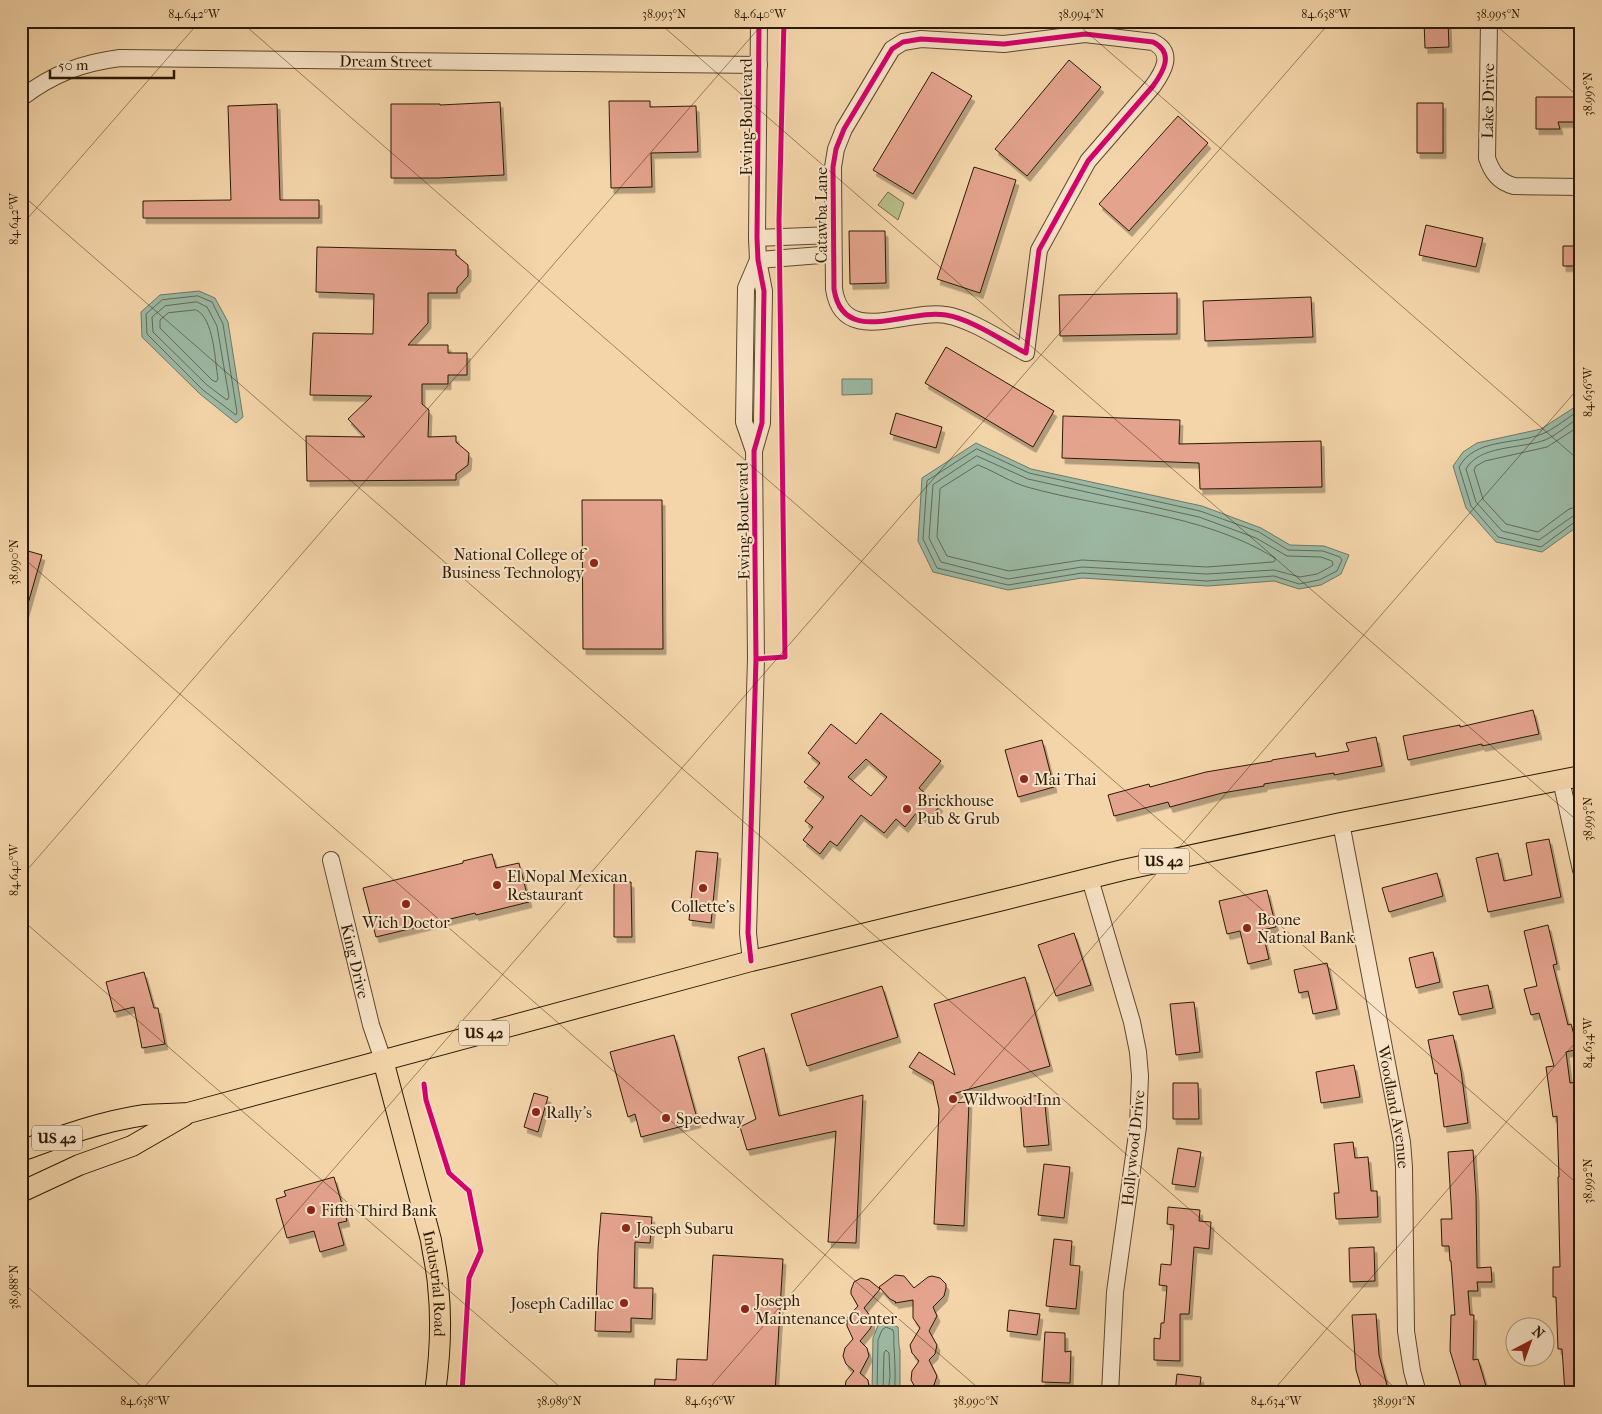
<svg xmlns="http://www.w3.org/2000/svg" width="1602" height="1414" font-family="'IM FELL French Canon',serif">
  <defs>
    <filter id="shadow"><feDropShadow dx="3" dy="5.5" stdDeviation="0" flood-color="#0004"/></filter>
  </defs>
  <rect width="100%" height="100%" fill="#f4d5aa"/>
  <filter id="stains"><feTurbulence type="fractalNoise" baseFrequency=".004" numOctaves="4"/><feColorMatrix values="0 0 0 0 .2 0 0 0 0 .09 0 0 0 0 .02 0 0 0 .5 -.17"/></filter>
  <radialGradient id="worn" r=".72"><stop offset=".6" stop-color="#630" stop-opacity="0"/><stop offset="1" stop-color="#630" stop-opacity=".3"/></radialGradient>
  <path fill="#b8be8b" stroke="#726c46" d="M888 192 904 203 898 220 878 205Z"/>
  <path fill="#9cb9a5" stroke="#6f7964" d="M199 291 215 298 228 322 243 417 236 423 200 394 142 337 141 312 160 295Z
    M872 379V394L842 395V379Z
    M1581 403V524L1542 552 1496 542 1466 508 1453 466 1463 452 1477 443 1541 429Z
    M976 443 1031 469 1202 506 1261 528 1290 545 1324 546 1349 555 1341 574 1321 585 1299 589 1274 581 1208 586 1082 578 1008 590 933 572 918 541 922 478Z
    M888 1320 891 1324 898 1327C899 1333 898 1345 900 1350V1387L899 1393H872L873 1338 879 1323 881 1324Z"/>
  <g fill="none" stroke-linecap="round" stroke-linejoin="round">
    <path stroke="#646a54" stroke-width="1" d="M198 296 212 302 223 324 237 412 236 415 203 390 147 334 146 314 162 300Z
      M197 302 207 307 217 326 229 397 227 400 207 385 153 332 152 317 165 306Z
      M196 310C214 317 215 362 218 379L216 382 212 380 160 328V320L168 313Z
      M1581 409C1570 416 1553 430 1542 434 1514 445 1475 438 1459 467L1471 506 1498 537 1541 547 1576 521 1581 520
      M1581 416C1569 424 1557 435 1545 440 1521 449 1479 445 1466 469L1476 502 1502 531 1539 540 1573 516 1581 514
      M1581 425 1547 447 1485 461 1476 466 1474 470 1483 499 1506 524 1538 532 1569 509 1581 506
      M977 449 1029 473 1200 511 1259 532 1288 550 1323 551 1340 557 1342 560 1337 571 1319 580 1299 584 1274 576 1207 581 1082 573 1008 585 937 568 923 539 927 481Z
      M977 456 1028 479 1199 517 1256 538 1287 556 1321 557 1332 561 1333 564 1332 566 1317 574 1300 577 1274 570 1207 574 1082 567 1008 579 941 562 929 538 933 485Z
      M978 465C994 471 1010 482 1027 487 1109 510 1200 512 1275 558V561L1273 562 1207 567 1082 560 1009 571 947 556 937 537 940 489Z
      M877 1393 878 1340 882 1330 886 1327 893 1330C895 1336 893 1341 894 1347 895 1363 896 1377 894 1393
      M883 1393 884 1353 886 1350 889 1353 890 1376 888 1393"/>
  </g>
  <path fill="#e4a38d" stroke="#2b1a02" fill-rule="evenodd" filter="url(#shadow)" d="M1424 21H1448L1449 47 1425 48Z
    M1069 60 1101 87 1027 176 995 149Z
    M932 72 972 96 913 194 873 170Z
    M1536 97H1578V122H1558L1560 129H1536Z
    M609 101H650V107L696 106 698 152 651 153 652 187 611 188Z
    M500 102 504 175 438 178H391V104H440V105Z
    M1417 103H1443V153H1417Z
    M277 104 280 200H319V218H143V201L231 200 228 106Z
    M1178 116 1208 143 1129 231 1099 204Z
    M974 167 1016 180 980 293 937 279Z
    M1426 225 1483 238 1476 267 1419 255Z
    M849 231H885L886 283 850 284Z
    M1563 246H1581V266H1563Z
    M317 247 456 250V255L468 265V276L457 288V293H428V323L408 345H448V353H467V375H448V384H422V404L429 410 428 437 456 436V442L469 453 468 465 456 474V480L307 481 306 436 365 437 348 419 372 396 310 395 313 333 373 334 374 294 316 292Z
    M1177 293V334L1060 336 1059 295Z
    M1311 297 1313 337 1205 341 1203 301Z
    M946 347 1054 411 1033 447 925 383Z
    M896 413 942 427 936 448 890 434Z
    M1063 416 1180 420 1179 444 1321 441 1322 487 1200 489 1199 463 1062 458Z
    M582 500H662L663 649H583Z
    M21 549 42 555 25 614 21 613Z
    M1533 710 1539 734 1482 746V744L1408 760 1403 736 1460 725V727Z
    M881 713 941 761 919 788 940 806 927 821 917 812 905 827 896 819 884 833 861 815 837 846 830 841 820 854 803 840 813 827 805 821 824 797 804 782 820 763 808 753 831 724 856 744ZM866 759 887 777 871 796 848 777Z
    M1376 737 1382 766 1334 775V773L1264 784V786L1222 793 1170 807 1168 802 1114 816 1108 795 1149 784 1150 787 1206 772 1272 761V760L1315 753 1316 757 1349 751 1346 743Z
    M1042 740 1054 787 1018 797 1005 750Z
    M1549 839 1561 897 1488 912 1476 858 1498 853 1504 881 1532 875 1526 843Z
    M696 851 718 853 711 923 689 920Z
    M492 854 496 868 519 863 529 902 476 915 475 913 376 937 363 888 463 863V861Z
    M1437 873 1443 896 1389 912 1382 888Z
    M614 882H631L632 937H614Z
    M1267 890 1276 927 1262 930 1269 959 1248 964 1240 931 1227 934 1219 901Z
    M1548 925 1557 964 1553 965 1568 1025 1571 1024 1578 1049 1566 1052 1570 1083 1578 1082 1581 1102V1393H1565L1562 1349H1558L1556 1297H1553V1267H1560L1558 1177H1559L1557 1116 1553 1117 1546 1067 1554 1066 1539 1013 1531 1015 1524 989 1537 986 1524 931Z
    M1074 933 1091 985 1056 996 1038 945Z
    M1433 952 1440 982 1416 988 1409 958Z
    M1327 963 1337 1009 1313 1014 1308 991 1299 993 1294 970Z
    M144 972 154 1008H158L165 1044 142 1048 134 1007 114 1012 106 982Z
    M1025 977 1050 1066 949 1095 951 1103 969 1102 964 1226 934 1224 939 1109 933 1081 909 1067 919 1052 955 1075 934 1004Z
    M1488 985 1493 1008 1459 1015 1453 992Z
    M882 986 898 1037 807 1066 791 1014Z
    M1194 1002 1200 1052 1176 1055 1170 1004Z
    M674 1035 698 1122 641 1137 635 1114 628 1117 610 1052Z
    M1453 1035 1461 1071 1468 1123 1444 1127 1437 1073 1435 1074 1428 1040Z
    M764 1048 779 1116 863 1095 856 1243 828 1242 836 1131 747 1150 740 1127 756 1119 738 1057Z
    M1354 1065 1360 1097 1321 1103 1316 1072Z
    M1173 1083H1198L1199 1119H1173Z
    M534 1093 548 1097 538 1132 524 1127Z
    M1044 1095 1049 1145 1024 1147 1020 1097Z
    M1353 1142 1355 1158 1368 1157 1371 1191H1377L1378 1217 1336 1219 1334 1193H1339L1334 1144Z
    M1178 1148 1201 1152 1195 1187 1172 1184Z
    M1473 1150 1476 1196 1477 1268 1491 1267 1492 1282H1477L1478 1291H1468L1470 1315H1474L1473 1360 1478 1359 1488 1393H1463L1450 1351 1451 1315H1455L1451 1261H1450L1449 1246H1442L1441 1219H1452L1448 1152Z
    M1044 1164 1070 1167 1064 1218 1038 1215Z
    M334 1177 347 1221 338 1223 344 1245 320 1252 314 1231 287 1238 276 1199 286 1196 284 1191Z
    M1168 1207 1200 1210 1199 1221 1211 1222 1209 1249 1194 1247 1189 1314H1180V1361L1154 1360V1338L1160 1339 1161 1323H1164L1167 1286 1159 1285 1161 1264 1171 1265 1174 1225 1167 1224Z
    M601 1213 652 1217 650 1243 635 1242 634 1288H653L652 1319 631 1318V1332L595 1331 598 1250Z
    M1054 1239 1072 1241 1070 1265 1080 1266 1076 1309 1046 1306Z
    M1374 1247 1375 1281 1350 1282 1349 1248Z
    M713 1255 783 1259 775 1393H654L655 1379 676 1380 677 1359 707 1360Z
    M895 1275 904 1276 914 1288 928 1277 932 1276 940 1278 946 1284V1288L944 1296 933 1307 937 1316 929 1331 937 1345 935 1354 929 1360 937 1376 934 1385 927 1389 923 1390 915 1387 911 1380 912 1371 919 1361 912 1353 910 1345 920 1328 913 1318V1300L895 1303 896 1302 890 1299 879 1287Z
    M861 1278 869 1280 880 1289 864 1308 871 1317 872 1325 870 1329 860 1341 867 1348 869 1356 860 1373 868 1380 870 1393H844L846 1381 854 1371 846 1364 843 1356 845 1348 853 1339 847 1326V1318L858 1306 851 1294V1290L854 1282Z
    M1009 1310 1040 1314 1037 1335 1007 1331Z
    M1376 1314 1379 1355 1389 1393H1363L1356 1370 1352 1315Z
    M1045 1332 1065 1333V1352L1071 1351 1070 1383 1042 1382Z
    M1177 1374 1201 1377 1199 1393H1175Z"/>
  <g fill="none" stroke-linecap="round" stroke-linejoin="round">
    <g stroke="#5d492c" stroke-width="18">
      <g id="minor">
        <path d="M1489 21 1487 158C1492 173 1499 182 1514 186L1581 187"/>
        <path d="M1085 34 1153 42C1175 53 1163 72 1153 86L1088 161 1039 250 1026 353C1003 341 971 319 946 315 908 308 843 348 834 289L833 167 836 149 844 129 892 49 903 42 921 39 1004 44Z"/>
        <path id="s1" d="M21 98C53 74 81 63 120 58L759 65"/>
        <path d="M757 238 833 235"/>
        <path d="M758 260 833 254"/>
        <path d="M754 451 744 422 746 288 758 260"/>
        <path d="M1561 780 1581 870"/>
        <path id="s2" d="M1341 823 1402 1142 1404 1167 1406 1331 1412 1371 1418 1393"/>
        <path id="s3" d="M331 860 371 1025 383 1060"/>
        <path d="M1090 879 1132 1022 1138 1052 1140 1076 1138 1127 1115 1292 1110 1393"/>
        <path d="M751 961 748 933 756 659 754 451 762 423 764 291 758 260 757 238 759 21"/>
      </g>
    </g>
    <g stroke="#2b1a02" stroke-width="22">
      <g id="major">
        <path id="s4" d="M383 1060 431 1240C433 1255 437 1270 438 1285 442 1321 440 1357 435 1393"/>
        <path d="M21 1151C61 1136 103 1121 145 1115 159 1114 174 1114 188 1113L751 961 1007 899 1123 870 1341 823 1581 776"/>
        <path d="M21 1192 79 1165 132 1146 184 1116"/>
      </g>
    </g>
    <use href="#minor" stroke="#f8e4c8" stroke-width="16"/>
    <use href="#major" stroke="#f4d5aa" stroke-width="20"/>
    <g stroke="#f8e4c8" stroke-width="8">
      <path id="cycleway" d="M1085 34 1153 42C1175 53 1163 72 1153 86L1088 161 1039 250 1026 353C1003 341 971 319 946 315 908 308 843 348 834 289L833 167 836 149 844 129 892 49 903 42 921 39 1004 44Z
        M756 659 785 657 779 220 784 21
        M751 961 748 933 756 659 754 451 762 423 764 291 758 260 757 238 759 21
        M424 1084 426 1100 449 1173 469 1191 481 1251 469 1278 462 1393"/>
    </g>
    <use href="#cycleway" stroke="#d6006c" stroke-width="5"/>
  </g>
  <path fill="none" stroke="#2b1a02" stroke-width="1" stroke-opacity="0.45" d="M240 21 1581 1187M657 21 1581 824M1074 21 1581 462M1491 21 1581 99M21 194 1401 1393M21 226 200 21M21 556 984 1393M21 877 765 21M21 919 567 1393M21 1281 149 1393M139 1393 1331 21M705 1393 1581 385M1271 1393 1581 1036"/>
  <g fill="#8f2418" stroke="#f8e4c8" stroke-width="2">
    <circle cx="594" cy="563" r="5"/>
    <circle cx="1024" cy="779" r="5"/>
    <circle cx="907" cy="809" r="5"/>
    <circle cx="497" cy="885" r="5"/>
    <circle cx="703" cy="888" r="5"/>
    <circle cx="406" cy="904" r="5"/>
    <circle cx="1247" cy="928" r="5"/>
    <circle cx="953" cy="1099" r="5"/>
    <circle cx="536" cy="1112" r="5"/>
    <circle cx="666" cy="1118" r="5"/>
    <circle cx="311" cy="1210" r="5"/>
    <circle cx="626" cy="1228" r="5"/>
    <circle cx="624" cy="1303" r="5"/>
    <circle cx="745" cy="1309" r="5"/>
  </g>
  <g text-anchor="middle" dominant-baseline="central" stroke-width="4" stroke-linejoin="round" paint-order="stroke">
    <g fill="#f8e4c8" stroke="#68573d" stroke-width="1">
      <rect x="1139" y="848.5" width="50" height="25" rx="4"/>
      <rect x="459" y="1020.5" width="50" height="25" rx="4"/>
      <rect x="32" y="1125.5" width="50" height="25" rx="4"/>
    </g>
    <g font-size="15" font-weight="bold" fill="#2b1a02">
      <text x="1164" y="861">US 42</text>
      <text x="484" y="1033">US 42</text>
      <text x="57" y="1138">US 42</text>
    </g>
    <g font-size="16" fill="#2b1a02" stroke="#f8e4c8">
      <text stroke="none"><textPath href="#s1" startOffset="374">Dream Street</textPath></text>
      <text transform="translate(1488 101) rotate(-89)">Lake Drive</text>
      <text transform="translate(746 117) rotate(-90)">Ewing Boulevard</text>
      <text transform="translate(821 215) rotate(-90)">Catawba Lane</text>
      <text transform="translate(743 521) rotate(-91)">Ewing Boulevard</text>
      <text stroke="none"><textPath href="#s3" startOffset="104">King Drive</textPath></text>
      <text stroke="none"><textPath href="#s2" startOffset="289">Woodland Avenue</textPath></text>
      <text transform="translate(1133 1148) rotate(-84)">Hollywood Drive</text>
      <text stroke="none"><textPath href="#s4" startOffset="230">Industrial Road</textPath></text>
    </g>
    <g font-size="16" fill="#2b1a02" stroke="#f8e4c8" text-anchor="start">
      <text x="584" y="554" text-anchor="end">National College of<tspan x="584" dy="18">Business Technology</tspan></text>
      <text x="1034" y="779">Mai Thai</text>
      <text x="917" y="800">Brickhouse<tspan x="917" dy="18">Pub &amp; Grub</tspan></text>
      <text x="507" y="876">El Nopal Mexican<tspan x="507" dy="18">Restaurant</tspan></text>
      <text x="703" y="906" text-anchor="middle">Collette’s</text>
      <text x="1257" y="919">Boone<tspan x="1257" dy="18">National Bank</tspan></text>
      <text x="406" y="922" text-anchor="middle">Wich Doctor</text>
      <text x="963" y="1099">Wildwood Inn</text>
      <text x="546" y="1112">Rally's</text>
      <text x="676" y="1118">Speedway</text>
      <text x="321" y="1210">Fifth Third Bank</text>
      <text x="636" y="1228">Joseph Subaru</text>
      <text x="755" y="1300">Joseph<tspan x="755" dy="18">Maintenance Center</tspan></text>
      <text x="614" y="1303" text-anchor="end">Joseph Cadillac</text>
    </g>
  </g>
  <rect width="1602" height="1414" fill="none" stroke="#f4d5aa" stroke-width="55"/>
  <g transform="translate(1530 1342) rotate(41)"><circle r="24" fill="#f8e4c8" stroke="#a69379"/>
  <path d="M0-4L9 19L0 12L-9 19Z" fill="#8f2418"/>
  <text y="-8" font-size="14" font-weight="bold" text-anchor="middle" fill="#2b1a02">N</text>
  </g>
  <path d="M50 70v8h124v-8" fill="none" stroke="#2b1a02" stroke-width="2.5"/>
  <text x="58" y="70" font-size="15" fill="#2b1a02" stroke="#f8e4c8" stroke-width="4" paint-order="stroke">50 m</text>
  <rect x="28" y="28" width="1546" height="1358" fill="none" stroke="#2b1a02" stroke-width="2"/>
  <g font-size="12" text-anchor="middle" fill="#2b1a02">
    <text x="194" y="18">84.642°W</text>
    <text x="664" y="18">38.993°N</text>
    <text x="760" y="18">84.640°W</text>
    <text x="1081" y="18">38.994°N</text>
    <text x="1326" y="18">84.638°W</text>
    <text x="1498" y="18">38.995°N</text>
    <text transform="translate(1588 94) rotate(-90)" y="4">38.995°N</text>
    <text transform="translate(14 219) rotate(-90)" y="4">84.642°W</text>
    <text transform="translate(1588 392) rotate(-90)" y="4">84.636°W</text>
    <text transform="translate(14 562) rotate(-90)" y="4">38.990°N</text>
    <text transform="translate(1588 819) rotate(-90)" y="4">38.993°N</text>
    <text transform="translate(14 870) rotate(-90)" y="4">84.640°W</text>
    <text transform="translate(1588 1043) rotate(-90)" y="4">84.634°W</text>
    <text transform="translate(1588 1181) rotate(-90)" y="4">38.992°N</text>
    <text transform="translate(14 1287) rotate(-90)" y="4">38.988°N</text>
    <text x="145" y="1405">84.638°W</text>
    <text x="559" y="1405">38.989°N</text>
    <text x="710" y="1405">84.636°W</text>
    <text x="976" y="1405">38.990°N</text>
    <text x="1276" y="1405">84.634°W</text>
    <text x="1394" y="1405">38.991°N</text>
  </g>
  <rect width="100%" height="100%" filter="url(#stains)"/>
  <rect width="100%" height="100%" fill="url(#worn)"/>
</svg>
